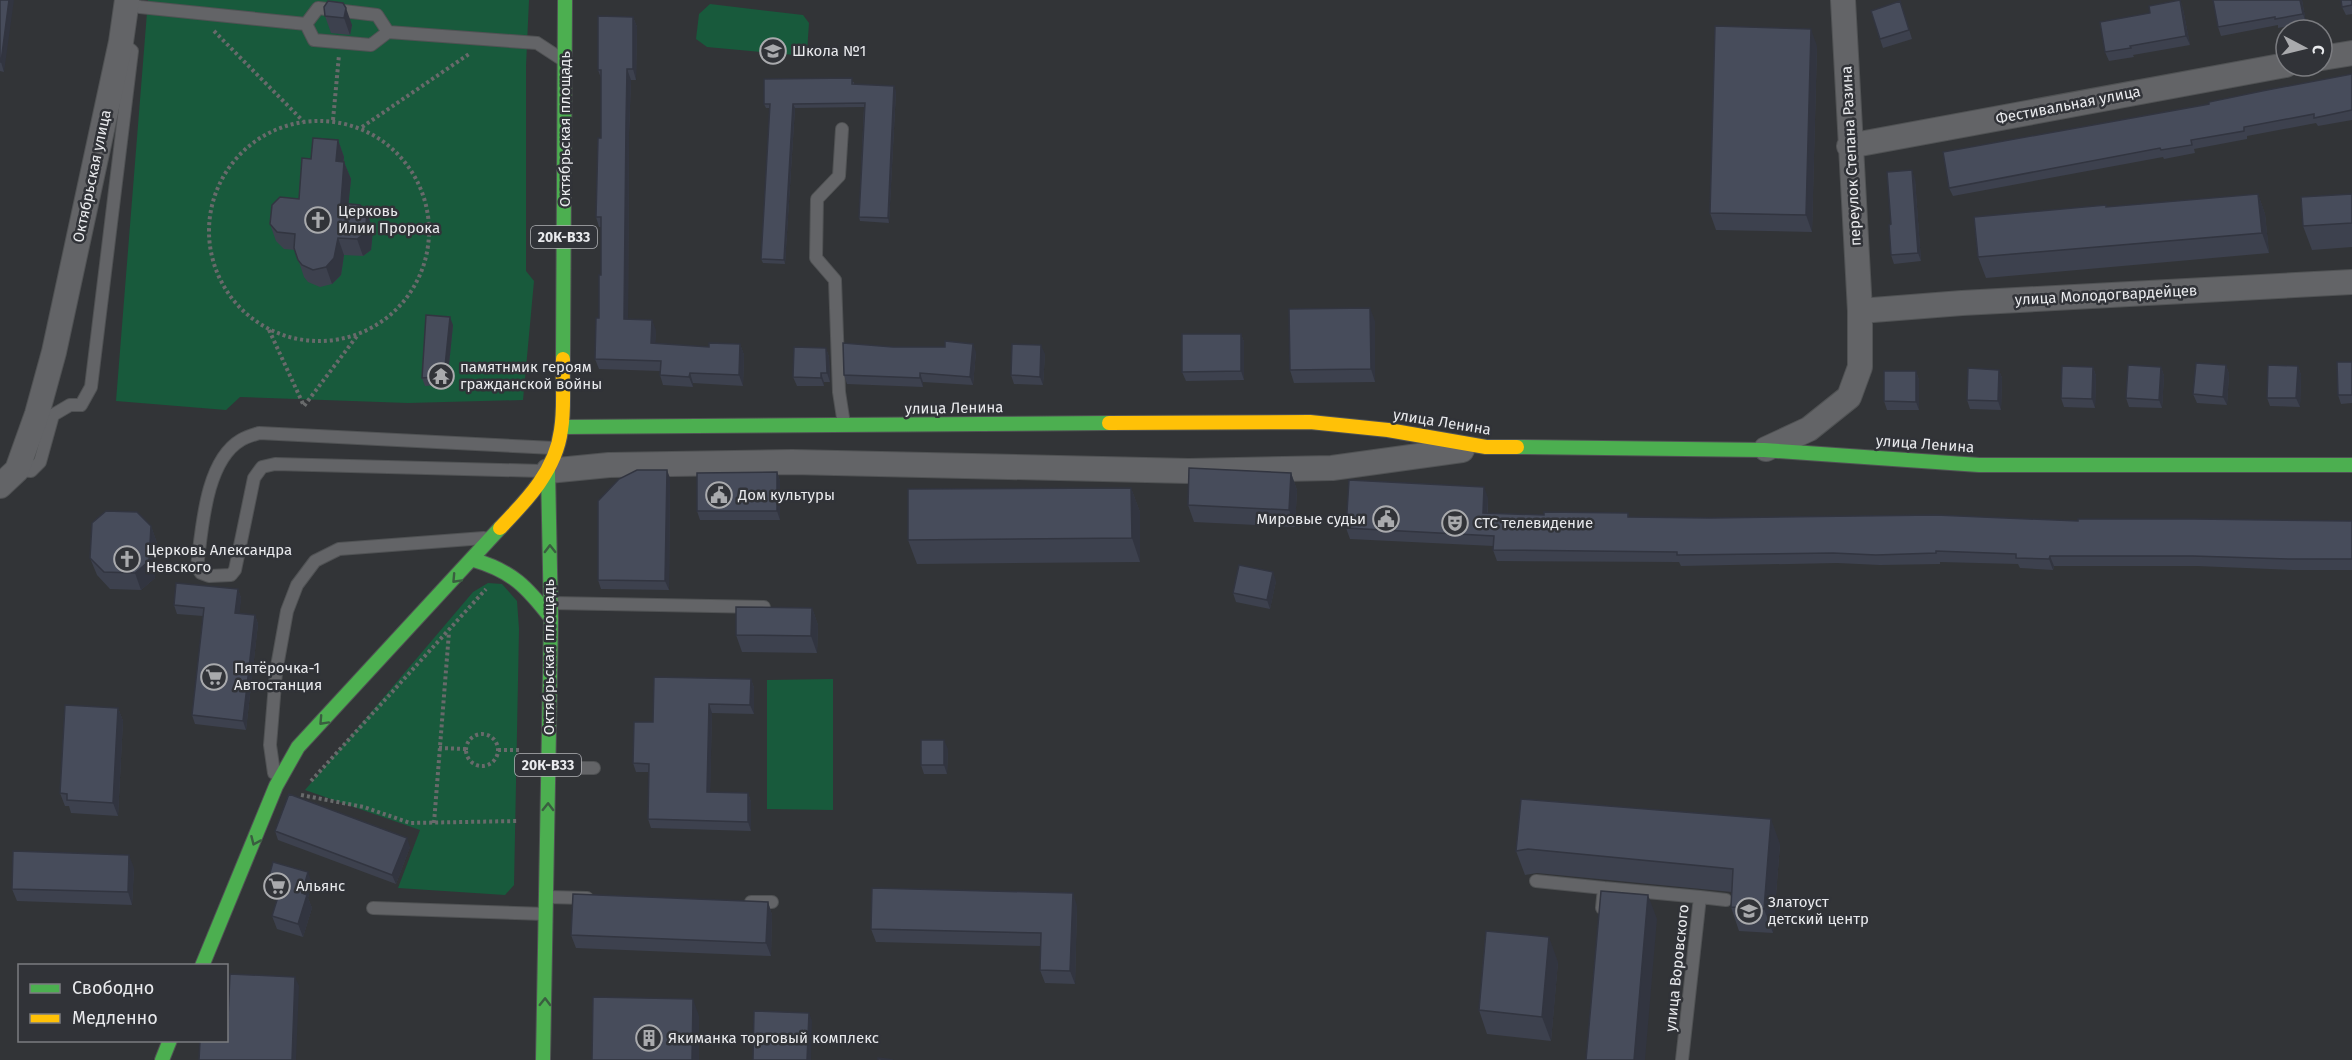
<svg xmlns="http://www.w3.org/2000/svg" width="2352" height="1060" font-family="'Fira Sans',sans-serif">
  <rect width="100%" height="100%" fill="#323437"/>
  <path fill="#185a3c" d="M148 0H529L526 66V271L534 281 523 400 408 403 240 397 226 410 116 401Z
    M710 4 803 15 809 23 807 52 795 55 707 47 696 39 699 14Z
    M488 583 502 584 517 601 519 629 514 885 505 895 398 888 420 830 305 790 473 592Z
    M833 679V810L767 809V680Z"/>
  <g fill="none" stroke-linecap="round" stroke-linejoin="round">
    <g stroke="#505254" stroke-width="14">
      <path id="lane" d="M126 3 140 7 306 24 314 40 371 45 388 32 537 43 563 60
        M306 24 318 8 377 15 388 32
        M842 129 839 176 817 199 816 258 835 280 839 392 844 424
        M17 470 31 471 40 462 53 415 70 405H81L91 387 132 51 121 42
        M542 471 275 464 262 467 254 478 235 570 231 575 209 576 201 573 197 567C202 530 205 461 241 440 246 437 253 435 259 433L554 448
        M552 603 764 607
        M550 768H594
        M274 773 270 745 276 672 287 611 297 585 315 561 339 549 484 538
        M1536 881 1604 888
        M547 897 587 898
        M1700 897 1726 900
        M751 902H772
        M373 908 545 914
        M1602 908 1604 888 1700 897 1682 1060"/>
    </g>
    <g stroke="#505254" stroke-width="26">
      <path id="street" d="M2322 58 2352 53
        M1849 146 2286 65
        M1860 311 1962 303 2352 282
        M1766 449 1809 429 1849 397 1860 367V311L1843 0
        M548 471 609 465 792 462 1189 471 1332 468 1462 450
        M0 486 17 470 37 414 54 352 121 42 127 0"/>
    </g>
    <g stroke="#505254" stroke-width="16">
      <path id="fast" d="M563 359 565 0
        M562 427 1109 423
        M1517 447 1764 450 1979 465H2352
        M474 560C512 571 527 587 551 618
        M202 966 276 786 298 747 500 528
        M162 1060 170 1040
        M543 1060 551 618 548 471"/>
    </g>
    <g stroke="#505254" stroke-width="16">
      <path id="slow" d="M1109 423 1310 422 1388 430 1486 447H1517
        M500 528C527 500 556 470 561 430 565 407 562 382 563 359"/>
    </g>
    <path stroke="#686a6b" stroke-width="4" stroke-dasharray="3 3" stroke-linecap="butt" d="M214 31 303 121
      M333 120 339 55
      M209 231a110 110 0 1 1 220 0a110 110 0 1 1-220 0Z
      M362 127 469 54
      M269 330 304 406 357 336
      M466 750a16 16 0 1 1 32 0a16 16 0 1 1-32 0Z
      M439 748 466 749
      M498 750H519
      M311 781 486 589
      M301 795 364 807 410 823 518 821
      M434 823 449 632"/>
    <use href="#lane" stroke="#636467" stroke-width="12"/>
    <use href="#street" stroke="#636467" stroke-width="24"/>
    <use href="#fast" stroke="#4caf50" stroke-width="14"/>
    <use href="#slow" stroke="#ffc107" stroke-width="14"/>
  </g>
  <path fill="#3d414e" d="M0 0 4 72 0 71Z
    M2180 0 2183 9 2190 45 2133 55 2134 57 2109 61 2105 52Z
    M2213 0H2302L2306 23 2278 28V25L2221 36 2218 27Z
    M2352 0V14L2346 15 2342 7Z
    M328 1 352 25 350 35 331 33 325 16Z
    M1900 1 1912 39 1883 48 1880 39Z
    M633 17 637 27 636 80H631L629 134 628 319 656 330 655 343 709 347 740 344 744 355 743 386 693 383V387L663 385 660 375V371L599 369 595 359 599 318 601 275V227H599L596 217 601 138V78L598 70Z
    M1817 46 1812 232 1716 230 1710 213Z
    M2352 74V120L2318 126 2316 123 2247 136V139L2194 149 2195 153 2164 159 2163 157 1953 196 1949 188 2209 104Z
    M854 82V84L896 91 889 223 860 221 859 217 864 107 795 108 785 264 763 263 761 259 770 108H766L764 104Z
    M338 140 344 157V162L351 179 348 203 367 213 373 230 371 250 363 256 344 255 341 275 332 284 320 287 308 282 304 277 295 250 284 249 276 241 270 224 299 199 311 159Z
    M1915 179 1921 261 1894 264 1891 255Z
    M2258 194 2265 214 2269 253 1986 278 1978 257 2107 207Z
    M2352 194V247L2312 250 2303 226Z
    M1375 321V382L1294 383 1290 370Z
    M453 325 447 384 425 386 422 378Z
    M1241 334 1244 342V380L1186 381 1182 372Z
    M893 347 976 352 973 385 923 382V387L847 384 844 375Z
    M826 348 829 357 830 382H824V386H797L793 377Z
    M1045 354 1043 385 1014 384 1011 375Z
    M2352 362V403L2341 404 2338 395Z
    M2226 365 2229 374 2227 405 2197 403 2193 394Z
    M2298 366 2301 375 2300 407 2270 406 2267 398Z
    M2093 367 2096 376 2095 408 2064 407 2061 398Z
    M2161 367 2164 376 2162 408 2129 407 2126 398Z
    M1999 370 2002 378 2001 410 1970 409 1967 400Z
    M1916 371 1919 380V410H1887L1884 401Z
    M777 472 780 481V520H700L697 511Z
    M1291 473 1297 490 1295 527 1194 522 1188 505Z
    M670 478 669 590 601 589 598 580Z
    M1131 488 1140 512V562L917 564 908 540Z
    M1488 498V513L1544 515 1628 513 1629 517 1710 518 2078 521H2352V570H2293L2197 566H2054L2053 570 2020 568 2018 564 1940 562V564L1880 565 1837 563 1681 566 1679 562 1497 561 1493 550V546L1350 539 1346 528Z
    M151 526 157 543 155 578 141 590 110 589 97 575 90 558Z
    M1276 581 1270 609 1236 602 1233 593Z
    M238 589 241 598 239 613 255 615 258 624 246 730 195 724 192 715 203 616 177 614 174 605Z
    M812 608 818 625 817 653 742 652 736 635Z
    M751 679 754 688V714L712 713 710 792 748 793 751 802V831L651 828 648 819 649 772H636L633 763 653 722Z
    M118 708 123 721 118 816 71 813 69 806H65L60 793Z
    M948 749 947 774H924L921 765Z
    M1521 799 1780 844 1773 933 1739 931 1731 907 1732 892 1537 873 1525 875 1516 851Z
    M275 831 410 847 396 884 278 840Z
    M134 868 132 905 17 901 12 889Z
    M268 880 312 884 308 898 312 908 303 937 277 929 272 916 279 894 273 893Z
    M768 902 772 915 771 956 576 948 571 935Z
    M1077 906 1075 984 1045 983 1040 970 1041 946 876 942 871 929Z
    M1558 962 1551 1041 1487 1034 1479 1010Z"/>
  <path fill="#323540" d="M9 0H14L4 72 1 62Z
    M2180 0 2183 9 2190 45 2186 36Z
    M2300 0H2302L2306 23 2303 14Z
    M346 8 352 25 350 35 344 18Z
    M633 17 637 27 636 80 633 69Z
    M1811 29 1817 46 1812 232 1806 215Z
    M627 69 631 80 629 134 628 329 624 319 626 123Z
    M894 86 896 91 889 223 888 218Z
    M793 104 795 108 785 264 784 260Z
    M338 140 344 157 342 178 336 161Z
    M344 162 351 179 347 220 341 203Z
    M1912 170 1915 179 1921 261 1918 253Z
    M2258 194 2265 214 2269 253 2262 233Z
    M367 213 373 230 371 250 363 256 357 239Z
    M338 238 344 255 341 275 332 284 326 267Z
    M1370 308 1375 321V382L1371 369Z
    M450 317 453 325 447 384 444 376Z
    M652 320 656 330 655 353 651 343Z
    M1241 334 1244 342V380L1241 371Z
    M740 344 744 355 743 386 739 375Z
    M973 344 976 352 973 385 970 377Z
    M1041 345 1045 354 1043 385 1040 377Z
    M826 348 829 357 830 382 827 373Z
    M2226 365 2229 374 2227 405 2223 397Z
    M2298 366 2301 375 2300 407 2296 398Z
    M2093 367 2096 376 2095 408 2092 399Z
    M2161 367 2164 376 2162 408 2159 400Z
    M1999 370 2002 378 2001 410 1998 401Z
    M1916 371 1919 380V410L1916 402Z
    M690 373 693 383V387L689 377Z
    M821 373 824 382V386L821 378Z
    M920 373 923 382V387L920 378Z
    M667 470 670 478 669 590 665 581Z
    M777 472 780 481V520L777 511Z
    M1291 473 1297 490 1295 527 1289 510Z
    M1484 487 1488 498 1487 524 1483 513Z
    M1131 488 1140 512V562L1132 538Z
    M151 526 157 543 155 578 141 590 135 573Z
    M2050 556 2054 566 2053 570 2049 559Z
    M1273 572 1276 581 1270 609 1267 600Z
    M238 589 241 598 239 622 235 613Z
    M812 608 818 625 817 653 811 636Z
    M255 615 258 624 246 730 243 721Z
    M751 679 754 688V714L750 705Z
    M709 704 712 713 710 801 707 792Z
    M118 708 123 721 118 816 113 803Z
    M944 740 948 749 947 774 944 765Z
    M748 793 751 802V831L748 822Z
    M1771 819 1780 844 1773 933 1764 909Z
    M407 838 410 847 396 884 392 875Z
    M129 855 134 868 132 905 128 892Z
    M308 872 312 884 308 898 312 908 303 937 298 924 302 893Z
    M1073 893 1077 906 1075 984 1070 971Z
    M1648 895 1657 919 1645 1060H1634Z
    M768 902 772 915 771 956 766 943Z
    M1549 937 1558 962 1551 1041 1542 1017Z
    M295 977 299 986 296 1060H292Z
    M693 999 699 1016V1060H692Z
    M809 1013 812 1021 811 1060H807Z"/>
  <path fill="#474c5b" stroke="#323540" stroke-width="1.5" d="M0 0H9L1 62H0Z
    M2180 0 2186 36 2130 46 2131 48 2105 52 2100 22 2150 13 2149 6Z
    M2213 0H2300L2303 14 2275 19V17L2218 27Z
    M2341 0H2352V5L2342 7Z
    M328 1 343 3 346 8 344 18 325 16 324 7Z
    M1900 1 1909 30 1880 39 1871 11Z
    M598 16 633 17V69H627L626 123 624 319 652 320 651 343 709 347V343L740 344 739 375 690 373 689 377 660 375 661 361 595 359 596 318H599V275H601V217H596L598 138H601V70H598Z
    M1715 26 1811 29 1806 215 1710 213Z
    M2352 74V110L2314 118V114L2244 127V131L2191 140 2192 145 2161 150 2160 148 1949 188 1943 152 2209 104V102L2262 91Z
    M852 78V84L894 86 888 218 859 217 865 103 793 104 784 260 761 259 770 104H764V79Z
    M313 138 338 140 336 161 344 162 341 203 360 205 367 213 365 233 357 239 338 238 334 258 326 267 313 270 302 265 298 260 294 248 295 234 277 232 270 224 272 205 280 197 299 199 302 158 311 159Z
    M1912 170 1918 253 1891 255 1889 225 1891 224 1887 172Z
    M2258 194 2262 233 1978 257 1974 217 2106 205V207Z
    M2352 194V223L2303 226 2301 197Z
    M1370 308 1371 369 1290 370 1289 309Z
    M426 315 450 317 444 376 422 378Z
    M1182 334H1241V371L1182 372Z
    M945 341 973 344 970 377 920 373V378L844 375 843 343 893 347H945Z
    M1012 344 1041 345 1040 377 1011 375Z
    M794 347 826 348 827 373H821V378L793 377Z
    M2337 362H2352V395H2338Z
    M2196 363 2226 365 2223 397 2193 394Z
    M2128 365 2161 367 2159 400 2126 398Z
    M2268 365 2298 366 2296 398H2267Z
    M2062 366 2093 367 2092 399 2061 398Z
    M1968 368 1999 370 1998 401 1967 400Z
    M1884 371H1916V402L1884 401Z
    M1189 468 1291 473 1289 510 1188 505Z
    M637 470H667L665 581 598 580V501L619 479Z
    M777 472V511H697V473Z
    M1349 480 1484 487 1483 513 1544 515V512L1628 513V517L1710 518 1936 515 2078 521V519H2195L2352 521V559H2289L2193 556H2050L2049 559 2016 558V554L1936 551V553L1876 555 1833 553 1677 555V552L1493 550 1494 536 1346 528Z
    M1131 488 1132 538 908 540V489Z
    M106 511 137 512 151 526 149 561 135 573 104 572 90 558 92 523Z
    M1239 565 1273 572 1267 600 1233 593Z
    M176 583 238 589 235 613 255 615 243 721 192 715 204 608 174 605Z
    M736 607 812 608 811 636 736 635Z
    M654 677 751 679 750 705 709 704 707 792 748 793V822L648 819 649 764 633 763 634 722H653Z
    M65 705 118 708 113 803 67 800V794L60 793Z
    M921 740H944V765H921Z
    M289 794 407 838 392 875 275 831Z
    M1521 799 1771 819 1764 909 1731 907 1733 869 1528 849 1516 851Z
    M13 851 129 855 128 892 12 889Z
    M273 862 308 872 302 893 307 895 298 924 272 916 282 884 268 880Z
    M872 888 1073 893 1070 971 1040 970 1041 933 871 929Z
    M1601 891 1648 895 1634 1060H1586Z
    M573 894 768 902 766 943 571 935Z
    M1486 931 1549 937 1542 1017 1479 1010Z
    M230 974 295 977 292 1060H199L200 1041 227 1040Z
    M593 997 693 999 692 1060H592Z
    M754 1011 809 1013 807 1060H753Z
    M878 1058 893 1060H878Z"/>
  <defs><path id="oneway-chevron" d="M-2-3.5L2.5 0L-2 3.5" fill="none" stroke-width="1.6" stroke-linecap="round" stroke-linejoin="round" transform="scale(1.5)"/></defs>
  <g stroke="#3a5e40">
    <use href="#oneway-chevron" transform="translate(550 549) rotate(-91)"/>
    <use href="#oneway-chevron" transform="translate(456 579) rotate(133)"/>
    <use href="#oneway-chevron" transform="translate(323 721) rotate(133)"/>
    <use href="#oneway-chevron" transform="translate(548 807) rotate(-89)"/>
    <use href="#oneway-chevron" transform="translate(255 841) rotate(114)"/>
    <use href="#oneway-chevron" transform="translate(545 1002) rotate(-89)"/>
  </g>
  <defs>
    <g id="school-ring" transform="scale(1.35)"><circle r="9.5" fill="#313338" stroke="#a9aaad" stroke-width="1.5"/><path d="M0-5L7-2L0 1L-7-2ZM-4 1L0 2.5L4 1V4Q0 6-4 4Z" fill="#a9aaad"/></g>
    <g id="church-ring" transform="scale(1.35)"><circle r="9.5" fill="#313338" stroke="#a9aaad" stroke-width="1.5"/><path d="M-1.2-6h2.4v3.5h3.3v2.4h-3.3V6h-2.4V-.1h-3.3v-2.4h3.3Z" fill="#a9aaad"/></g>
    <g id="temple-ring" transform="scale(1.35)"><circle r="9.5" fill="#313338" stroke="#a9aaad" stroke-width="1.5"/><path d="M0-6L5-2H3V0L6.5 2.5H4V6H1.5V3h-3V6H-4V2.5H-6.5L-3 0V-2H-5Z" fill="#a9aaad"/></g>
    <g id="civic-ring" transform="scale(1.35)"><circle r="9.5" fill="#313338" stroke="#a9aaad" stroke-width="1.5"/><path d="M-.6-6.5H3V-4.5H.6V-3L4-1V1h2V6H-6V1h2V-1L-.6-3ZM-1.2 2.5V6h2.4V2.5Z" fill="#a9aaad"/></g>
    <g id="theatre-ring" transform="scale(1.35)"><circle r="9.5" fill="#313338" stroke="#a9aaad" stroke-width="1.5"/><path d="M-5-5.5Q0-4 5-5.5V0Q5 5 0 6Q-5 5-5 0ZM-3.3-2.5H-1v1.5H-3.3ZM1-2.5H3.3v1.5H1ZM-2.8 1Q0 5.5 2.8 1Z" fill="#a9aaad"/></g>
    <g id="supermarket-ring" transform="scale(1.35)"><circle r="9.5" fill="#313338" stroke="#a9aaad" stroke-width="1.5"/><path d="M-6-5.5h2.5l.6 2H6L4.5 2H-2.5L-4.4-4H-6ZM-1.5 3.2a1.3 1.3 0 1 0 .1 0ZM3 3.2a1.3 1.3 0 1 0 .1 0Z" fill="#a9aaad"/></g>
    <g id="building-ring" transform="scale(1.35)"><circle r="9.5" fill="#313338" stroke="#a9aaad" stroke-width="1.5"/><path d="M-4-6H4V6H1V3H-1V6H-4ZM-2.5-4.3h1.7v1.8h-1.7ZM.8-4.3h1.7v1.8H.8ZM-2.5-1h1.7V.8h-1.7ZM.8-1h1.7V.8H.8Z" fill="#a9aaad"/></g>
  </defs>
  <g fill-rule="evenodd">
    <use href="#school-ring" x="773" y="51"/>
    <use href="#church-ring" x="318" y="220"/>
    <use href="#temple-ring" x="441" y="376"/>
    <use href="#civic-ring" x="719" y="495"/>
    <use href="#civic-ring" x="1386" y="519"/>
    <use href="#theatre-ring" x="1455" y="523"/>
    <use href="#church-ring" x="127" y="559"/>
    <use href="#supermarket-ring" x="214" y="677"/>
    <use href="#supermarket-ring" x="277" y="886"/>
    <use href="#school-ring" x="1749" y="911"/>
    <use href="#building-ring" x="649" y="1038"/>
  </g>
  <g text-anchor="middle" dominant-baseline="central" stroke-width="5" stroke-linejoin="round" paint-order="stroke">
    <g fill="#313338" stroke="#b2b3b7" stroke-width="1.5">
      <rect x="531" y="226" width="66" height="22" rx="4.5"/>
      <rect x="515" y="754" width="66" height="22" rx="4.5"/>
    </g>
    <g font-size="14" font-weight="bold" fill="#e9eaed">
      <text x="564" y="237">20К-В33</text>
      <text x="548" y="765">20К-В33</text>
    </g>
    <g font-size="15" fill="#e9eaed" stroke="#313338" text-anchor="start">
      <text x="792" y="51">Школа №1</text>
      <text x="338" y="211">Церковь<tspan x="338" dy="17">Илии Пророка</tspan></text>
      <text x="460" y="367">памятнмик героям<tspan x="460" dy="17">гражданской войны</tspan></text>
      <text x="738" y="495">Дом культуры</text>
      <text x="1366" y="519" text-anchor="end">Мировые судьи</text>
      <text x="1474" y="523">СТС телевидение</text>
      <text x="146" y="550">Церковь Александра<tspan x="146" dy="17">Невского</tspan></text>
      <text x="234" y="668">Пятёрочка-1<tspan x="234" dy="17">Автостанция</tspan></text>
      <text x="296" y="886">Альянс</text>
      <text x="1768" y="902">Златоуст<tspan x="1768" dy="17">детский центр</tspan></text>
      <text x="668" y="1038">Якиманка торговый комплекс</text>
    </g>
    <g font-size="15" fill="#e9eaed" stroke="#313338">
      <text transform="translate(2068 105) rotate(-11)">Фестивальная улица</text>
      <text transform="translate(565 129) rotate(-90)">Октябрьская площадь</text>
      <text transform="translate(1851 156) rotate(-93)">переулок Степана Разина</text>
      <text transform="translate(92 176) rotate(-78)">Октябрьская улица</text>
      <text transform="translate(2106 295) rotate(-3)">улица Молодогвардейцев</text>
      <text transform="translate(954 408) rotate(-1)">улица Ленина</text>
      <text transform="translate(1442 422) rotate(9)">улица Ленина</text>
      <text transform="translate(1925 444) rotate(4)">улица Ленина</text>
      <text transform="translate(549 657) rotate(-90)">Октябрьская площадь</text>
      <text transform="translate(1677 968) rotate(-84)">улица Воровского</text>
    </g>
  </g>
  <rect x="18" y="964" width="210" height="78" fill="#313338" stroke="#7b7c80" stroke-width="1.5"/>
  <rect x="30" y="984" width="30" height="9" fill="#4caf50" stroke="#7b7c80" stroke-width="1.5"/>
  <text x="72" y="994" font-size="18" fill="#e9eaed">Свободно</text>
  <rect x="30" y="1014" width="30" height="9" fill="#ffc107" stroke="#7b7c80" stroke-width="1.5"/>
  <text x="72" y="1024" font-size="18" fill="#e9eaed">Медленно</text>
  <g transform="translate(2304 48) rotate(97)"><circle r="28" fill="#313338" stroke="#7b7c80" stroke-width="1.5"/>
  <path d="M0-4.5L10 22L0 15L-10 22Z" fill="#a9aaad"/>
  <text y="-9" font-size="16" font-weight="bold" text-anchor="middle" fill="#e9eaed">С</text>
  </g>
</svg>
